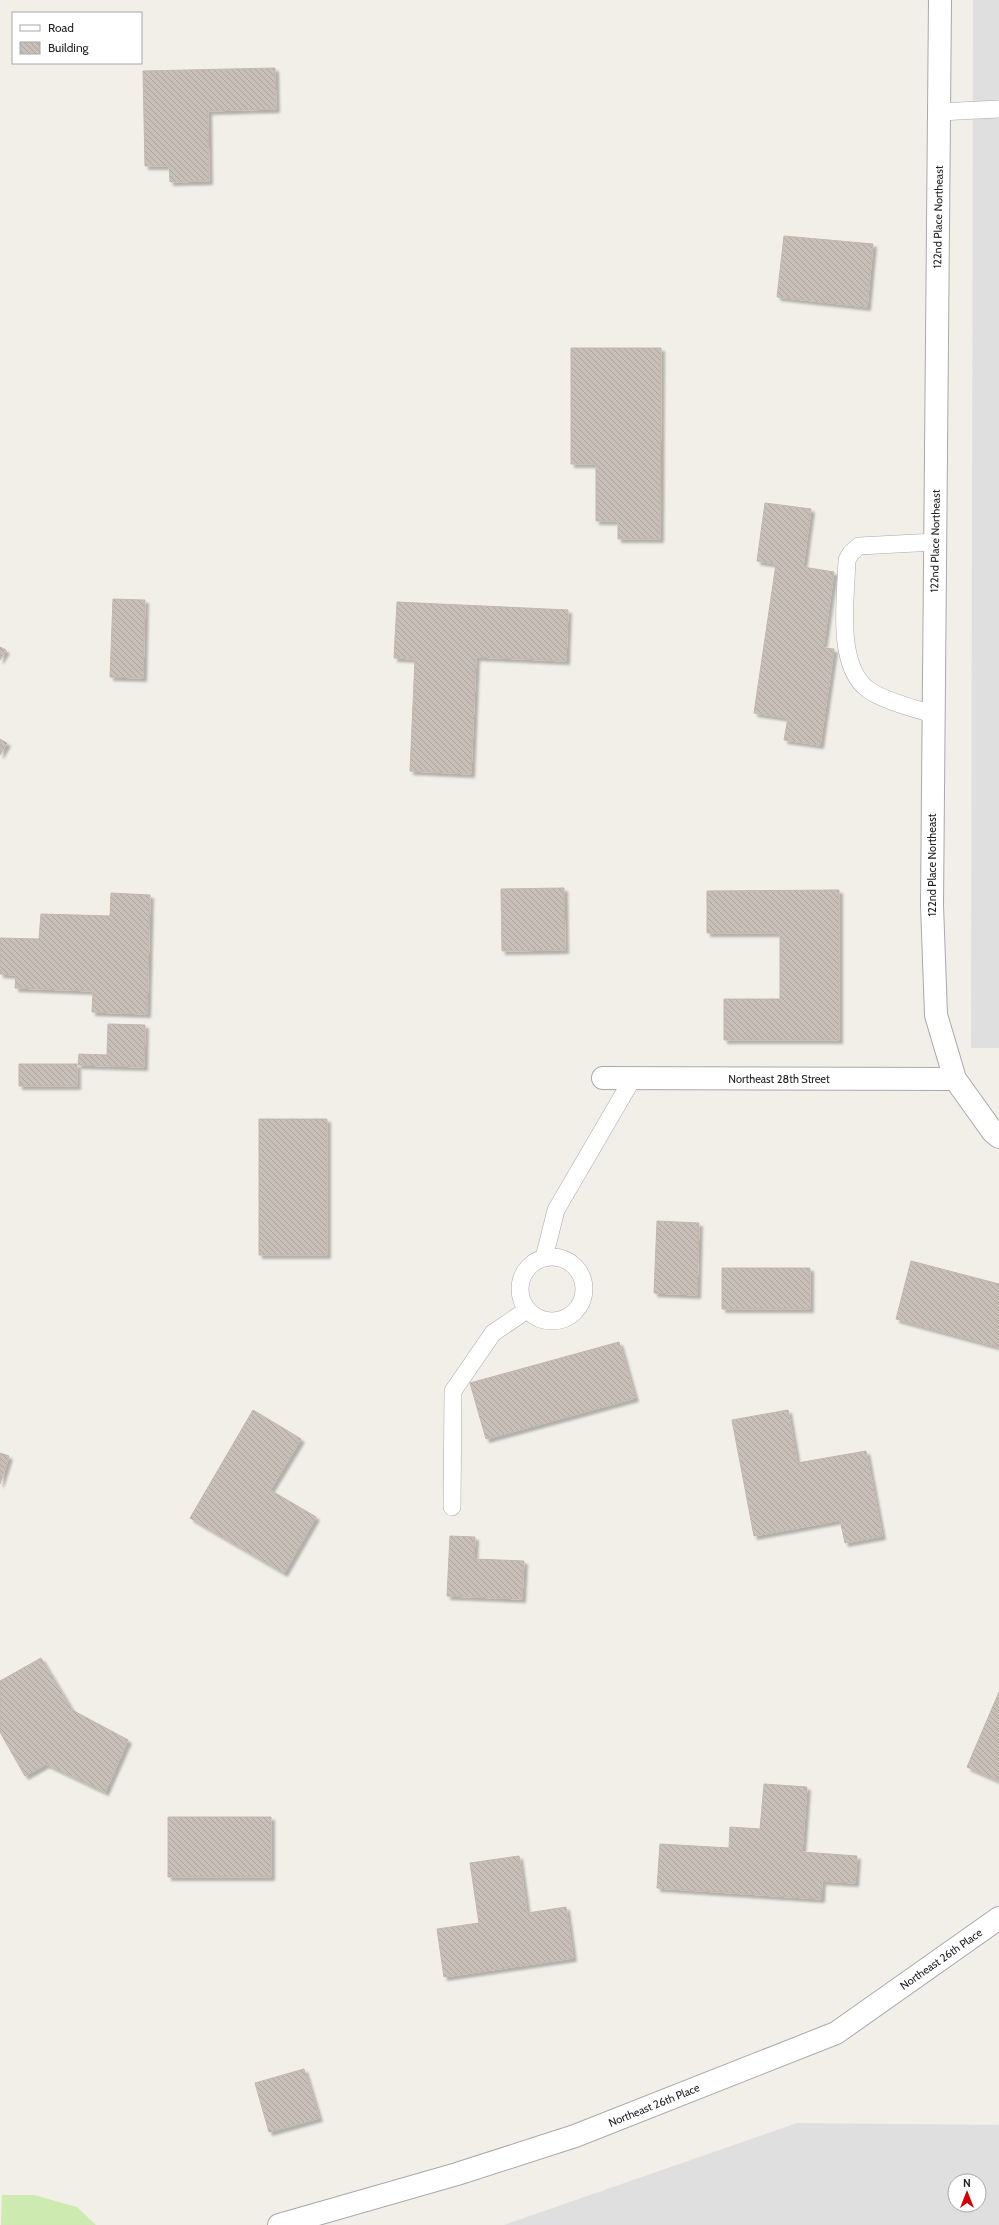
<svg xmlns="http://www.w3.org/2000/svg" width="999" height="2225" font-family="Cabin,sans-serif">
  <defs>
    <pattern id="building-back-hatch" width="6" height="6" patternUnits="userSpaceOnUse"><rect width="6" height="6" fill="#c7bfb8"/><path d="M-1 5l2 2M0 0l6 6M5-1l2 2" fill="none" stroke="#aba49e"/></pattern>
    <filter id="shadow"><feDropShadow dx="3.5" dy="3.5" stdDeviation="1" flood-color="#0004"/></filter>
  </defs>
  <rect width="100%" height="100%" fill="#f2efe9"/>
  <path fill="#e0dfdf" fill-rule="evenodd" d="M973 0H999V1048H971Z
    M797 2123 999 2125V2225H504ZM955 2181H979V2205H955Z"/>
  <path fill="#cdebb0" d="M2 2195H34L77 2207 96 2225H1Z"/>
  <path fill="url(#building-back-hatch)" stroke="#c4b6ab" filter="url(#shadow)" d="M275 68 276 109 208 111 209 181 170 182 169 166H145L143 71Z
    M784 236 873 244 867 307 777 297Z
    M571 348H661L660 539H618V521H596V464H571Z
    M765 503 811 509 803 567 834 572 823 648 834 649 820 745 784 740 788 718 754 713 776 564 757 561Z
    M113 599 145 600 143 678 110 677Z
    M397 602 568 610 566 661 476 657 471 774 410 771 415 659 394 658Z
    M0 647 6 650 0 660Z
    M0 739 7 743 0 755Z
    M564 888 565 950 502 951 501 889Z
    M839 890V1040H724V999H780V933H707V891Z
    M111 893 150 895 147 1014 92 1012 93 991 15 988 16 975 0 974V938L39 939 41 914 110 916Z
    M108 1024 145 1025 144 1067 78 1065 79 1054 107 1055Z
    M19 1064H77V1086H19Z
    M259 1119H327V1255H259Z
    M657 1221 699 1223 697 1295 654 1293Z
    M911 1261 999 1284V1347L896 1319Z
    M722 1268H810V1309H722Z
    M619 1342 635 1398 486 1439 470 1383Z
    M253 1410 301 1439 270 1490 316 1517 284 1573 190 1518Z
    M788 1410 797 1463 866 1451 882 1536 845 1543 840 1520 754 1536 732 1420Z
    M0 1453 9 1456 0 1484Z
    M450 1536 475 1537 474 1559 524 1561 522 1599 447 1596Z
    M41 1658 72 1710 128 1740 105 1792 46 1764 25 1776 0 1732V1681Z
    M999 1692V1781L967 1767Z
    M764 1784 807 1787 802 1852 857 1856 855 1883 822 1881 821 1899 657 1888 660 1844 729 1848 730 1827 760 1829Z
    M168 1817H271V1877H168Z
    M519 1856 527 1913 566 1907 573 1958 444 1977 437 1929 479 1923 470 1863Z
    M304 2069 319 2118 269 2132 255 2083Z"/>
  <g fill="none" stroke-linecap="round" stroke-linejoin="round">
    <g stroke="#a9a9a9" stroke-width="18">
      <path id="lane" d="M939 112 999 109
        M933 714C916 709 877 699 865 687 836 661 846 596 847 560L851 553 859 546 935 542
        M520 1289a32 32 0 1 1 64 0a32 32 0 1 1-64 0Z
        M544 1258 556 1210 633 1078
        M452 1507 453 1391 493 1333 527 1310"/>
    </g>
    <g stroke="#a9a9a9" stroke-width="24">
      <path id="street" d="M940 0 932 905 936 1015 955 1079 993 1132 999 1137
        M603 1078 955 1079
        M279 2225 457 2174 575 2136 836 2033 999 1918"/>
    </g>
    <use href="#lane" stroke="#fff" stroke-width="17"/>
    <use href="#street" stroke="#fff" stroke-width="22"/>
  </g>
  <g text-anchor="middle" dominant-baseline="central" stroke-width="4" stroke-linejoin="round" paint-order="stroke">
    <g font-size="11" fill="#222" stroke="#fff">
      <text transform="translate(938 217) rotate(-89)">122nd Place Northeast</text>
      <text transform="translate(935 541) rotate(-89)">122nd Place Northeast</text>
      <text transform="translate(932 865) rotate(-90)">122nd Place Northeast</text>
      <text x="779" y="1079">Northeast 28th Street</text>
      <text transform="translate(941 1959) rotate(-35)">Northeast 26th Place</text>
      <text transform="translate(654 2105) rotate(-22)">Northeast 26th Place</text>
    </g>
  </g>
  <rect x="12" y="12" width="130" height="52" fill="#ffffff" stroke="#a7a7a7"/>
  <rect x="20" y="25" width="20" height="6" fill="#ffffff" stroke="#a7a7a7"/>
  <text x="48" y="32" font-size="12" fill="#222222">Road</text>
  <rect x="20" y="42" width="20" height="12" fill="url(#building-back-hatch)" stroke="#a7a7a7"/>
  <text x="48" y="52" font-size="12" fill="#222222">Building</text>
  <g transform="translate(967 2193)"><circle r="19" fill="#ffffff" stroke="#a7a7a7"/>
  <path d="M0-3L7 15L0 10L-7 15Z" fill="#d40000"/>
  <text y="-6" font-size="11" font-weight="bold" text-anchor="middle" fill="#222222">N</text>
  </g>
</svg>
